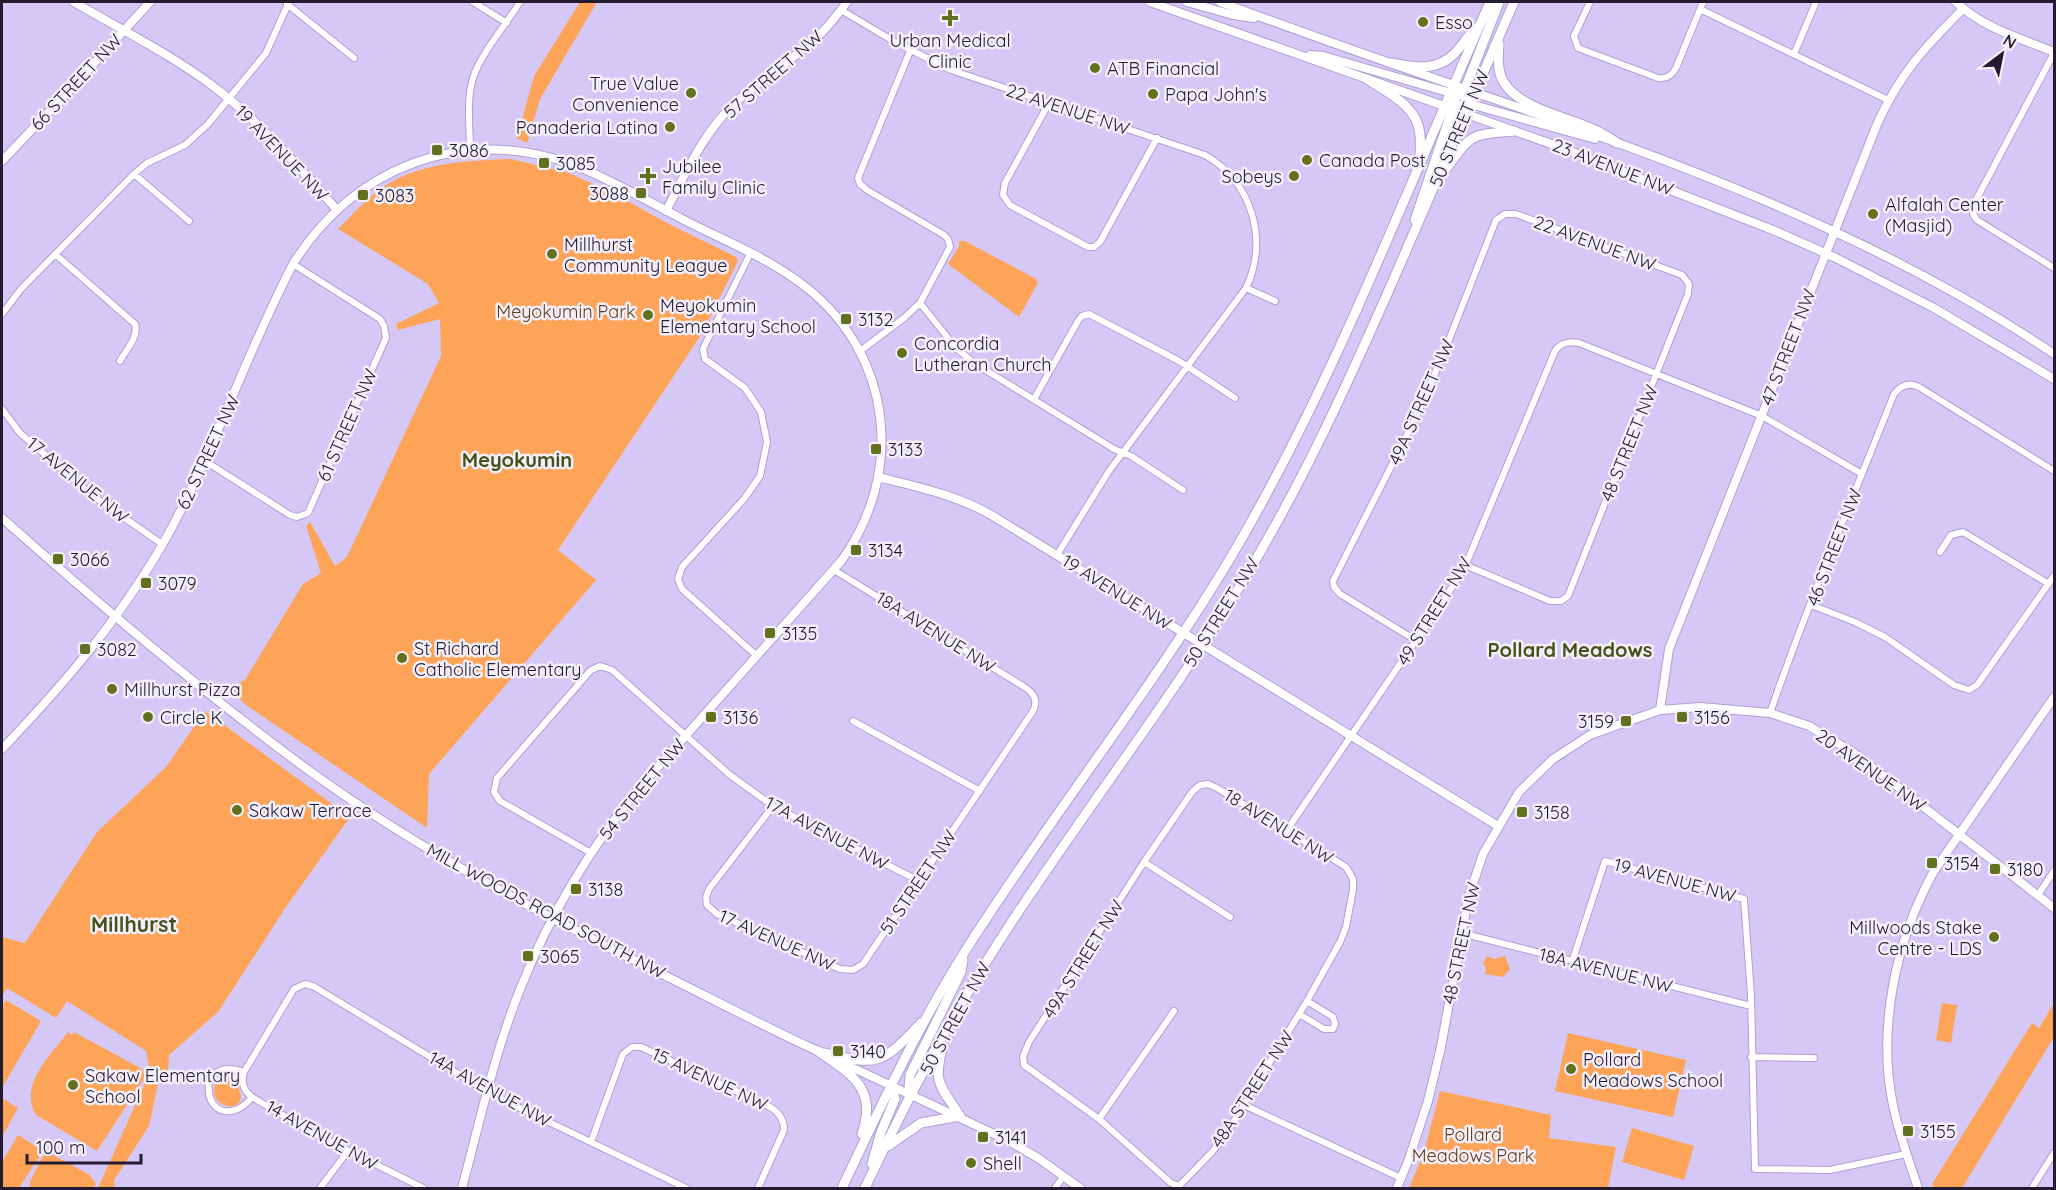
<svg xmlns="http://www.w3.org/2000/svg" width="2056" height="1190" font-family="Quicksand,sans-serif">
  <rect width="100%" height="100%" fill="#d6c8f6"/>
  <path fill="#fea458" d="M580 2H597L540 99 527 143 517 138 534 76Z
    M511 159 569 173 615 194 665 222 736 257 738 261 702 333 679 368 558 550 596 580 429 774 427 828 246 705 228 689 245 680 303 584 321 573 306 526 310 522 335 566 347 557 441 356 440 319 398 330 396 324 439 303 428 284 338 229C351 217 363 202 378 191 415 162 466 161 511 159Z
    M959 241H965L1036 279 1038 283 1019 317 948 264 959 246Z
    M205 711 350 817 286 907 218 1012 169 1055 168 1072 159 1079 149 1126 114 1180 115 1188H98L150 1072 146 1051 67 1001 56 1018 7 988 2 997V937L25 943 97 832 166 767Z
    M1487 956 1494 959 1505 956 1510 969 1503 977 1485 974 1486 968 1483 963Z
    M6 1000 41 1021 2 1088V1007Z
    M1942 1003 1957 1005 1951 1043 1936 1040Z
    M2054 1003V1037L1962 1188H1934L1932 1184 2032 1023 2039 1028Z
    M68 1032 72 1035 74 1032 142 1069 145 1077 97 1151 36 1115C18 1085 51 1055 68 1032Z
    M1568 1033 1686 1060 1673 1117 1555 1091Z
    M226 1074 235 1077 241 1095 240 1101 235 1106C219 1108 210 1097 216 1081Z
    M1440 1091 1551 1115 1549 1138 1616 1147 1608 1188H1409L1424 1152Z
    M2 1098 18 1108 2 1137Z
    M1632 1128 1694 1146 1684 1180 1622 1162Z
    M18 1135 43 1151 19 1188H2V1162Z
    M45 1153H49L90 1175 96 1184 93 1188H30V1181Z"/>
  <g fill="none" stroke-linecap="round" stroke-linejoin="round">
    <g stroke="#b09ed6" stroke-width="8">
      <path id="minor" d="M473 2 507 23
        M1590 2 1574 36 1578 48 1658 78C1667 79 1672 76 1676 68L1703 2
        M287 4 354 58
        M1700 9 1888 100
        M841 10 895 42 951 70 1205 155C1252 182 1269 240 1246 288L1109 471 1057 555
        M2054 53 1975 202 1973 214 1977 220 2054 268
        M1794 54 1816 2
        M1049 103 1005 183 1003 195 1010 205 1088 247H1094L1100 242 1157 138
        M470 149C470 127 466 101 473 78 480 55 507 23 520 2
        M134 174 189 221
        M55 254 135 324C139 337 126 350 120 361
        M750 254 703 349 705 359 745 388 761 412 767 442 760 476 744 499 682 567 678 579 682 589 757 656
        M1246 288 1275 301
        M920 303 956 348 974 363 1114 449 1131 456 1183 490
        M2 314 21 289 134 174 147 163 185 145 208 124 266 53 289 2
        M860 351 904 318 920 303 950 247 948 239 944 235 867 190 860 184 858 178 910 51
        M1034 399 1078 321 1082 316 1089 314 1179 361 1235 398
        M2 409 20 433 93 496 162 544
        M205 461 290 515 297 517 308 513 311 506 386 338 384 326 380 319 293 264
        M1940 552 1951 535 1963 532 2049 584
        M1811 605 1855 622 1885 637 1954 685 1969 690 1977 685 2054 576
        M1417 641 1340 594 1334 587 1333 581 1416 417 1445 350 1496 220 1505 214H1516L1682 275 1689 284 1688 294 1568 596 1561 601H1550L1465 565
        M1770 713C1807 606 1852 500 1894 394 1901 385 1909 382 1919 387L2054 471
        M853 721 980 791
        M1208 784 1217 788 1346 867 1353 879V890L1346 927 1340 942 1307 1001 1226 1134 1212 1152 1179 1186 1171 1183 1099 1119 1024 1065 1023 1057 1029 1042 1144 862 1192 792 1200 785Z
        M773 806 709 889 706 897 707 905 717 914 840 969 853 970 863 964 1033 711C1038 701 1035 695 1026 688L834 570
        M1287 830 1457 580 1469 557 1555 351C1561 342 1569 341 1579 343L1762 416 1862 474
        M591 853 500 801 494 792 497 778 591 670 600 666 612 670 730 775 773 806 919 881
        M1144 862 1230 917
        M2038 895 2054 871
        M1461 933 1751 1006
        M1572 962 1605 861 1744 899 1751 995 1755 1169 1830 1170 1906 1154
        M1299 1014 1324 1029H1333L1335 1024 1333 1017 1307 1001
        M1751 1057 1814 1058
        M244 1072C229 1067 217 1067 209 1082 205 1114 234 1121 252 1097
        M1244 1105 1401 1178
        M1099 1119 1174 1011
        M591 1142 623 1054 632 1047H641L768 1106C778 1111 784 1118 784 1130L758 1188
        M320 1188 348 1151
        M423 1188 313 1133 252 1097C243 1090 241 1083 244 1072L294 989 305 984 313 986 493 1095 686 1188
        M1055 1188 1064 1176
        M2032 1188 2054 1153"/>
    </g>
    <g stroke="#b09ed6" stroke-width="10">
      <path id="tertiary" d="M74 2C120 29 176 57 218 90 263 125 299 167 337 210
        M1956 2C1983 28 2020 38 2054 52
        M666 211C685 175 702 135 732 106 756 82 785 65 811 43 825 31 836 17 847 2
        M878 477C918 487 957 495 993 516L1498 826
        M2 518C102 607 203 693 311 772 422 852 544 916 666 976 718 1002 769 1029 822 1053
        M1660 710 1669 649 1878 122C1901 72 1925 47 1963 9
        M2 749C66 682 127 611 171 529 217 443 248 350 293 264 353 167 462 125 571 164 607 177 649 202 684 220 725 241 771 259 807 288 892 356 905 472 842 560L640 787C591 847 550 914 521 987 495 1051 480 1121 462 1188
        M832 1058 1007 1140 1038 1158 1080 1188
        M1397 1188 1409 1159 1428 1101 1441 1047 1468 899 1483 854 1519 792 1553 759 1590 735 1660 710 1700 707 1770 713 1809 726 1854 753 2054 908
        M1918 1188C1909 1161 1899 1134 1893 1105 1877 1027 1896 940 1934 871L2054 697"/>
    </g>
    <g stroke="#b09ed6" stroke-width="10">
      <path id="secondary" d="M1150 2 1557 146 1773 230 1836 258 1934 308 2054 379
        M1187 2 1233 15 1254 18
        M1220 2C1301 32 1383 61 1465 89 1669 159 1875 233 2054 354
        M1310 55 1323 56 1451 93 1464 96 1472 94
        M1448 107 1470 104 1595 139
        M2 161 65 95 150 2"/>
    </g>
    <g stroke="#b09ed6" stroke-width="11">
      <path id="primary" d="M1499 44C1498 56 1497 70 1503 81 1519 110 1574 118 1601 133 1607 136 1612 139 1617 143
        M1391 63C1414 67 1436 72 1454 54 1462 46 1467 36 1476 28
        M1367 79C1388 93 1418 106 1420 135 1421 143 1420 151 1420 159
        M1465 114V89L1499 2
        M1447 168C1472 132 1472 135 1514 131
        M1415 220 1455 102 1454 85
        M818 1051C851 1074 878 1088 862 1134
        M824 1053C880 1066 881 1065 921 1023
        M913 1094 909 1089 910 1075 961 972 963 960
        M888 1146 921 1123 960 1116C941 1086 932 1084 943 1046
        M872 1164 881 1132 895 1099 892 1085
        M842 1188C880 1108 917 1028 964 953 1049 818 1149 694 1231 557 1335 381 1407 188 1490 2
        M865 1188C908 1096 957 1005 1013 920 1088 806 1172 698 1243 581 1301 486 1347 385 1392 283 1433 189 1473 95 1514 2"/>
    </g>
    <use href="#minor" stroke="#fff" stroke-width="6"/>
    <use href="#tertiary" stroke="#fff" stroke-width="8"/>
    <use href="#secondary" stroke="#fff" stroke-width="8"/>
    <use href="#primary" stroke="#fff" stroke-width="9"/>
  </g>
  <g fill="#62711d" stroke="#f3effb" stroke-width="2">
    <path d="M947 9h6v6h6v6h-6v6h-6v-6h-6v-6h6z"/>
    <circle cx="1423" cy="22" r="6"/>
    <circle cx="1095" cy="68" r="6"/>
    <circle cx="691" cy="93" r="6"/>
    <circle cx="1153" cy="94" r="6"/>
    <circle cx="670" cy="127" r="6"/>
    <rect x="431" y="144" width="12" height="12" rx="3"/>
    <circle cx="1307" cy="160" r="6"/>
    <rect x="538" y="157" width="12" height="12" rx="3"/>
    <path d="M645 167h6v6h6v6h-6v6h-6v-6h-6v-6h6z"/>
    <circle cx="1294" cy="176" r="6"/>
    <rect x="635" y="187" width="12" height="12" rx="3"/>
    <rect x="357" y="189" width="12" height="12" rx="3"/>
    <circle cx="1873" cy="214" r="6"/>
    <circle cx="552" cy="254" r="6"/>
    <circle cx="648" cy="315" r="6"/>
    <rect x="840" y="313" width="12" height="12" rx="3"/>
    <circle cx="902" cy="353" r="6"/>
    <rect x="870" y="443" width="12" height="12" rx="3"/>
    <rect x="850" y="544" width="12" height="12" rx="3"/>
    <rect x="52" y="553" width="12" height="12" rx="3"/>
    <rect x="140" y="577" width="12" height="12" rx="3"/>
    <rect x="764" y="627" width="12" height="12" rx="3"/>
    <rect x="79" y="643" width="12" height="12" rx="3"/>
    <circle cx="402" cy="658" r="6"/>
    <circle cx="112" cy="689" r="6"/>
    <circle cx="148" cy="717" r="6"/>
    <rect x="705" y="711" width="12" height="12" rx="3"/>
    <rect x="1676" y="711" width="12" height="12" rx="3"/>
    <rect x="1620" y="715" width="12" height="12" rx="3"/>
    <circle cx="237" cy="810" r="6"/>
    <rect x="1516" y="806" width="12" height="12" rx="3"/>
    <rect x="1926" y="857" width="12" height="12" rx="3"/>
    <rect x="1989" y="863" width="12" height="12" rx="3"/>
    <rect x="570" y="883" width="12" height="12" rx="3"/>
    <circle cx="1994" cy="937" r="6"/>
    <rect x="522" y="950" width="12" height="12" rx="3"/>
    <rect x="832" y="1045" width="12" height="12" rx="3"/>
    <circle cx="1571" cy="1069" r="6"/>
    <circle cx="73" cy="1085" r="6"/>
    <rect x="1902" y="1125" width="12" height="12" rx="3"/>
    <rect x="977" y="1131" width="12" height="12" rx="3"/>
    <circle cx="971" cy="1163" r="6"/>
  </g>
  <g text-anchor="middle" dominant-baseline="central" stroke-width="5" stroke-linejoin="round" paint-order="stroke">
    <g font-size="18" fill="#231c31" stroke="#f3effb" text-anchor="start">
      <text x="1435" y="22">Esso</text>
      <text x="950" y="40" text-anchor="middle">Urban Medical<tspan x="950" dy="21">Clinic</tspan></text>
      <text x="1107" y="68">ATB Financial</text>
      <text x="679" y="83" text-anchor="end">True Value<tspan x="679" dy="21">Convenience</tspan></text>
      <text x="1165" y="94">Papa John's</text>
      <text x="658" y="127" text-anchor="end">Panaderia Latina</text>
      <text x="449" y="150">3086</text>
      <text x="1319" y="160">Canada Post</text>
      <text x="556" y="163">3085</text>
      <text x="662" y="166">Jubilee<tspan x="662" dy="21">Family Clinic</tspan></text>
      <text x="1282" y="176" text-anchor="end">Sobeys</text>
      <text x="629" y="193" text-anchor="end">3088</text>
      <text x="375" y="195">3083</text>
      <text x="1885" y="204">Alfalah Center<tspan x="1885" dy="21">(Masjid)</tspan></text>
      <text x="564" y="244">Millhurst<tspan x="564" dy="21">Community League</tspan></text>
      <text x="660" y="305">Meyokumin<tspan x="660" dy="21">Elementary School</tspan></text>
      <text x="858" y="319">3132</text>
      <text x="914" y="343">Concordia<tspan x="914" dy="21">Lutheran Church</tspan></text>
      <text x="888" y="449">3133</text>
      <text x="868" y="550">3134</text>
      <text x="70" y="559">3066</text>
      <text x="158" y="583">3079</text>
      <text x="782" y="633">3135</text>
      <text x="414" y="648">St Richard<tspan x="414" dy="21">Catholic Elementary</tspan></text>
      <text x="97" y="649">3082</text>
      <text x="124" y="689">Millhurst Pizza</text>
      <text x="160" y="717">Circle K</text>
      <text x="723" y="717">3136</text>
      <text x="1694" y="717">3156</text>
      <text x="1614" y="721" text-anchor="end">3159</text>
      <text x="249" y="810">Sakaw Terrace</text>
      <text x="1534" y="812">3158</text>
      <text x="1944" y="863">3154</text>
      <text x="2007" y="869">3180</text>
      <text x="588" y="889">3138</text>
      <text x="1982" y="927" text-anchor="end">Millwoods Stake<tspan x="1982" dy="21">Centre - LDS</tspan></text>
      <text x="540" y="956">3065</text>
      <text x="850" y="1051">3140</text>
      <text x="1583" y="1059">Pollard<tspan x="1583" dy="21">Meadows School</tspan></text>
      <text x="85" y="1075">Sakaw Elementary<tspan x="85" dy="21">School</tspan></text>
      <text x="1920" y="1131">3155</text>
      <text x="995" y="1137">3141</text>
      <text x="983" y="1163">Shell</text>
    </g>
    <g font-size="18" fill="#231c31" stroke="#f3effb">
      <text transform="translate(773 74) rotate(-41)">57 STREET NW</text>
      <text transform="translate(76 82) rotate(-47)">66 STREET NW</text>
      <text transform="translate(1068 109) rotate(18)">22 AVENUE NW</text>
      <text transform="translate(1459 128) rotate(-67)">50 STREET NW</text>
      <text transform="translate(282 153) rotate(46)">19 AVENUE NW</text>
      <text transform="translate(1613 167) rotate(21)">23 AVENUE NW</text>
      <text transform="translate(1595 243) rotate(20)">22 AVENUE NW</text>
      <text transform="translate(1788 347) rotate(-69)">47 STREET NW</text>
      <text transform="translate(1421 402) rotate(-66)">49A STREET NW</text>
      <text transform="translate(347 425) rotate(-66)">61 STREET NW</text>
      <text transform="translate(1629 443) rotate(-68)">48 STREET NW</text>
      <text transform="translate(208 452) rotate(-65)">62 STREET NW</text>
      <text transform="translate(78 480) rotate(39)">17 AVENUE NW</text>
      <text transform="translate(1834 547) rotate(-69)">46 STREET NW</text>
      <text transform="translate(1117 592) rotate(32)">19 AVENUE NW</text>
      <text transform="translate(1434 611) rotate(-58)">49 STREET NW</text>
      <text transform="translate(1221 612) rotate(-58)">50 STREET NW</text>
      <text transform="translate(936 632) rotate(32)">18A AVENUE NW</text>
      <text transform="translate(1871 770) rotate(35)">20 AVENUE NW</text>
      <text transform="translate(642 789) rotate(-51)">54 STREET NW</text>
      <text transform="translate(1279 826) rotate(32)">18 AVENUE NW</text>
      <text transform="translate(827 833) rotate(28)">17A AVENUE NW</text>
      <text transform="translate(1675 880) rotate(15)">19 AVENUE NW</text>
      <text transform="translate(918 882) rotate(-56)">51 STREET NW</text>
      <text transform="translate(546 911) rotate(28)">MILL WOODS ROAD SOUTH NW</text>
      <text transform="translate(777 940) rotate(24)">17 AVENUE NW</text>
      <text transform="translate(1461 943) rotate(-78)">48 STREET NW</text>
      <text transform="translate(1083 959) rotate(-58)">49A STREET NW</text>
      <text transform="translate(1606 970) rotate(14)">18A AVENUE NW</text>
      <text transform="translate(955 1018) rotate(-61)">50 STREET NW</text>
      <text transform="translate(710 1079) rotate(25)">15 AVENUE NW</text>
      <text transform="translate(490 1089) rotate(29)">14A AVENUE NW</text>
      <text transform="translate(1252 1089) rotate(-57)">48A STREET NW</text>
      <text transform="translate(322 1135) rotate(29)">14 AVENUE NW</text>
    </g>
    <g font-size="18" fill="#653c17" stroke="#f3effb">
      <text x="566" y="311">Meyokumin Park</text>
      <text x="1473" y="1134">Pollard<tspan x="1473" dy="21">Meadows Park</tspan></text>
    </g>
    <g font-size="20" font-weight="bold" fill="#475219" stroke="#f3effb">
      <text x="517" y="459">Meyokumin</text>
      <text x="1570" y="649">Pollard Meadows</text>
    </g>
    <g font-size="21" font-weight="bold" fill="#475219" stroke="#f3effb">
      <text x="134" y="924">Millhurst</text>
    </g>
  </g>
  <rect width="2056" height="1190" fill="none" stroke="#231c31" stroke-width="6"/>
  <g transform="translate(2002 54) rotate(32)" stroke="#f3effb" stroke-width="4.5" paint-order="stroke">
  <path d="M0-4.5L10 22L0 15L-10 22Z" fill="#231c31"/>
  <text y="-9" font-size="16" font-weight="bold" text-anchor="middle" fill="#231c31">N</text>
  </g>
  <path d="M27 1154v9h114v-9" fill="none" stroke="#231c31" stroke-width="3"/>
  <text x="36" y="1154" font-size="18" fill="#231c31" stroke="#f3effb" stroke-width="4.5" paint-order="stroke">100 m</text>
</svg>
